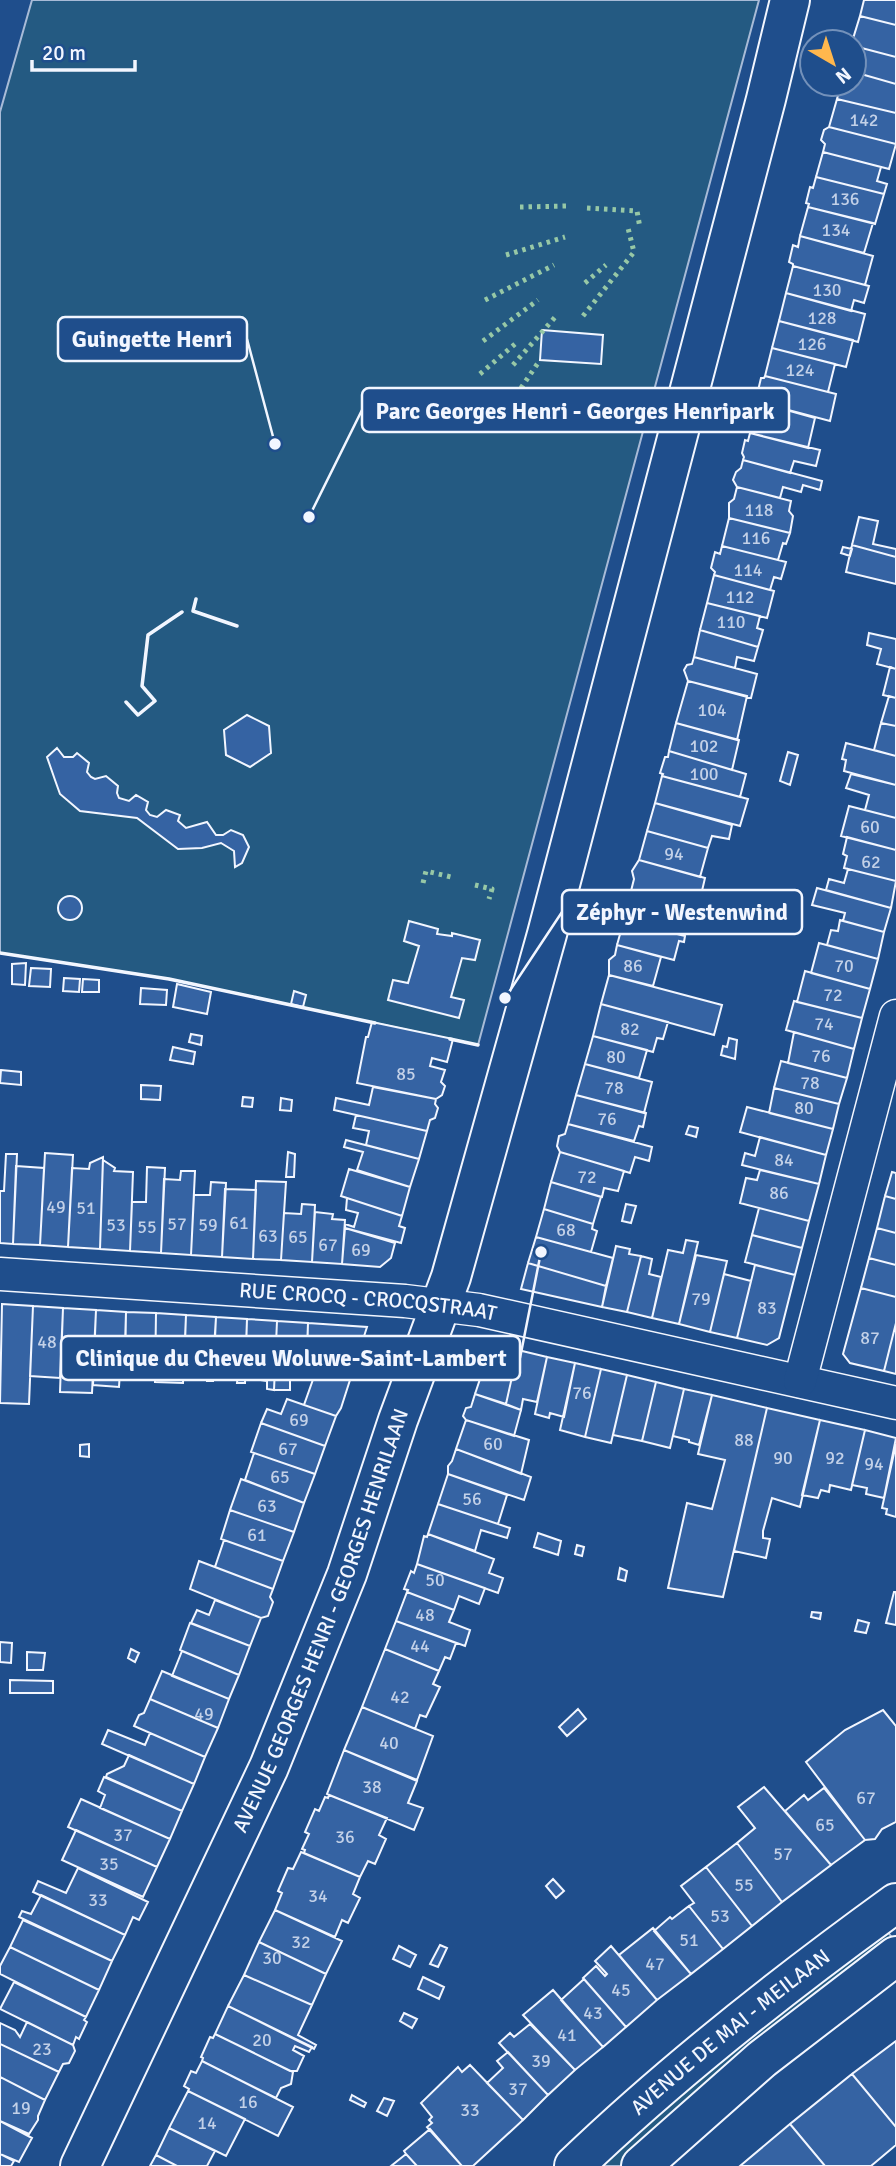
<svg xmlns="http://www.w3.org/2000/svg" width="896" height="2166" font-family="Signika,sans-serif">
  <rect width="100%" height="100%" fill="#1f4e8c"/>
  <path fill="#245a82" stroke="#a8bbd7" stroke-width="2" d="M32 0H759L478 1045 169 979 0 953V112Z
    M880 1922 894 1940 625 2166H582Z"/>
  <path fill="#3563a3" stroke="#f2f6ff" stroke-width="2" d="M864 0H896V25L860 16Z
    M860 16 896 25V57L854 46 852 42Z
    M854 46 896 57V84L854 72Z
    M854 72 896 84V113L837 99 841 84H854Z
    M837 99 896 113V144L829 127Z
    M829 127 896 144 889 169 823 152 825 144 821 140 824 130Z
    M823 152 881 167 877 181 887 184 884 194 816 177Z
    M816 177 884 194 875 224 808 207 809 204 806 203 810 187 813 188Z
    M808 207 873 223 864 253 800 236Z
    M800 236 873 256 865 285 793 266V264L789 262 793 245 798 247Z
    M793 266 869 286 864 303 854 300 851 311 786 293Z
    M786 293 865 314 858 342 779 321Z
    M779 321 853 340 846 367 772 348Z
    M542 330 603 335 601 364 540 360Z
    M772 348 835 364 828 392 765 376Z
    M765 376 836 394 830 421 758 402 759 400 756 399 761 378H764Z
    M758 402 815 418 808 448 750 433Z
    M750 433 820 450 816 466 794 461 790 473 743 460 744 457 742 453 745 440 748 441Z
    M743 460 822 481 820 490 803 485 801 492 783 487 780 498 737 487 733 480 736 472 741 468Z
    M737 487 791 501 789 511 793 516 790 533 729 518V503L734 499Z
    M859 517 878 521 873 544 896 549V557L852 545Z
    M729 518 790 533 786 544 783 543 778 560 722 546Z
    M852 545 896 557V584L846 572Z
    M722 546 786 562 781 579 774 577 770 590 714 575 715 572 711 568 715 552 720 554Z
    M843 547 852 549 850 556 841 553Z
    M714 575 774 591 767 618 707 603Z
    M707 603 760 616 757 628 763 630 758 647 700 630Z
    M700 630 758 647 754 661 737 657 735 668 694 657Z
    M869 633 896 639V669L877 664 881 649 867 645Z
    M694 657 757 674 751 698 688 681 684 670 687 665 692 664Z
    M890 667 896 669V698L883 695Z
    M688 681 747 696 737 740 676 723Z
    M889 696 896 698V726L881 723Z
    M247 715 269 726 271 753 250 767 226 755 224 730Z
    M676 723 739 740 732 770 669 751Z
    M881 723 896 726V756L874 750Z
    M846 743 896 756V785L844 771 846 760 842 759Z
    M57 748 64 757H73L77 753 89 763 87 772 91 777 95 779 106 776 118 786 117 793 119 798 129 801 136 795 148 802 146 810 150 815 157 817 166 810 180 815 178 821 186 828 207 822 216 835H223L231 830 243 835 249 847 242 863 235 867 234 851 221 843 202 848 178 849 137 818 80 811 60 794 55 780 47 757Z
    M669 751 746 774 740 797 662 776 663 774 660 773 665 757H668Z
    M788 752 798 755 790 785 780 781Z
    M851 774 896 785V818L865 810 869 795 846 788Z
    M662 776 748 799 740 826 655 803Z
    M655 803 732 825 729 839 712 836 708 848 647 831Z
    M849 806 896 818V850L841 836Z
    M647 831 708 848 700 877 639 860Z
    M847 837 896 850V881L844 868 847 856 843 854Z
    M639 860 705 878 698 908 631 891 634 879 632 871Z
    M848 869 896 881 891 908 826 890 829 879 844 883Z
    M817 888 891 908 884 932 843 921 845 913 812 905Z
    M631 891 689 905 681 935 624 920Z
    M58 908a12 12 0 1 1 24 0a12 12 0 1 1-24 0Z
    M624 920 685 936 684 942 679 941 674 960 617 945Z
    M840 920 884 932 878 959 827 945 831 930 838 931Z
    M409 921 438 929 437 934 452 936V933L480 940 475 960 462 958 451 997 464 1000 459 1018 388 1000 393 980 408 983 419 946 404 941Z
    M819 943 878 959 870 989 811 973Z
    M617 945 661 957 653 986 609 975V960L615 955Z
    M26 963 25 985 12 984V964Z
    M31 968 51 969 50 987 29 986Z
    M805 971 870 989 862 1018 797 1002Z
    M609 975 722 1005 714 1035 601 1004Z
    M64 978 80 979 79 992 63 991Z
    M83 979 99 980V992H82Z
    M177 984 211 992 207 1014 173 1007Z
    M141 988 167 990 166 1005 140 1004Z
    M294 991 306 995 303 1007 291 1004Z
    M794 1001 862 1018 854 1049 786 1030Z
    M601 1004 668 1022 663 1039 657 1038 653 1052 593 1036Z
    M372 1022 453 1039 447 1062 432 1058 430 1066 445 1070 441 1082 445 1086 442 1095 436 1099 357 1083 366 1037H368Z
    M794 1032 854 1049 847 1078 788 1063Z
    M191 1034 202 1036 201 1045 189 1042Z
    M593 1036 647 1050 639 1078 585 1064Z
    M729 1038 737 1040 735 1059 721 1055 723 1046 727 1047Z
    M173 1047 195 1052 193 1064 170 1060Z
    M781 1061 847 1078 839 1104 774 1088Z
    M585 1064 652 1082 644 1113 576 1095Z
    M1 1070 21 1072V1085L0 1083Z
    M141 1085 161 1086 160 1100 141 1099Z
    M373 1087 436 1099 435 1104 438 1108 435 1118 430 1120 427 1131 334 1110 336 1098 369 1105Z
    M774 1088 839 1104 833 1129 769 1113Z
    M576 1095 646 1113 643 1127 639 1126 634 1141 568 1124Z
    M243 1097 253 1098 252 1107 242 1106Z
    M281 1098 292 1100 291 1111 280 1110Z
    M747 1107 833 1129 826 1155 740 1132Z
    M356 1115 427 1131 419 1159 366 1145 369 1131 353 1128Z
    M568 1124 652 1147 649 1161 635 1157 630 1173 560 1152 557 1146 559 1136 565 1134Z
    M689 1126 698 1128 696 1137 686 1134Z
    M760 1137 826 1155 819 1184 742 1165 745 1153 755 1156Z
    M346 1140 419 1159 410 1187 357 1170 363 1152 344 1147Z
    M288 1152 295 1154 294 1177H286Z
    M560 1152 624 1171 618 1191 604 1188 602 1197 551 1182Z
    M45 1153 73 1155 68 1247 40 1245Z
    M6 1154H17L13 1244 0 1243V1191H4Z
    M103 1157 100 1249 68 1247 72 1168 89 1169 90 1163Z
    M103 1160 115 1168 114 1171 133 1172 130 1251 100 1249Z
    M16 1166 44 1168 40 1245 13 1244Z
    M147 1167 165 1168 161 1253 130 1251 132 1202H146Z
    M349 1169 410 1187 402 1216 341 1196Z
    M760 1170 819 1184 809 1221 740 1203 746 1178 757 1180Z
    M181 1171H195L191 1255 161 1253 164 1179 180 1180Z
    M892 1172 896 1173V1199L885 1196Z
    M256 1181 286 1182 281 1260 253 1259Z
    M211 1182 226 1183 222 1257 191 1255 194 1195H210Z
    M551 1182 601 1197 593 1224 544 1209Z
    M225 1189 256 1190 253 1259 222 1257Z
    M885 1196 896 1199V1233L877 1228Z
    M347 1198 402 1216 399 1226 405 1228 401 1243 345 1228V1224L354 1227 358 1213 346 1210Z
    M302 1204 315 1205 312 1262 281 1260 284 1213 301 1214Z
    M626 1204 636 1206 631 1223 622 1221Z
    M759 1208 809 1221 802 1248 752 1235Z
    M544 1209 593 1224 592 1229 597 1231 591 1252 536 1237Z
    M315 1212 333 1214 332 1219 345 1220 342 1264 312 1262Z
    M345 1228 395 1243 391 1258 380 1267 342 1264Z
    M877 1228 896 1233V1265L869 1258Z
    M752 1235 802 1248 795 1275 745 1262Z
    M536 1237 613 1258 606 1286 528 1263Z
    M686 1240 698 1242 679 1324 652 1318 668 1250 683 1253Z
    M616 1246 630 1249 629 1254 641 1256 627 1312 602 1307Z
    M696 1255 727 1261 710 1332 679 1324Z
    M641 1256 652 1259 649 1274 661 1277 652 1318 627 1312Z
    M869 1258 896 1265V1297L861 1288Z
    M528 1263 606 1286 602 1307 521 1289Z
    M755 1265 795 1275 779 1338 767 1345 737 1338Z
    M724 1274 751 1281 737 1338 710 1332Z
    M861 1288 896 1297V1323L884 1371 850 1363 843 1354Z
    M2 1304 33 1306 29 1404 0 1403Z
    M33 1306 63 1308 60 1378 30 1376Z
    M63 1308 96 1310 92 1393 60 1392Z
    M96 1310 126 1312 125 1372 120 1371 119 1387 93 1385Z
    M126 1312 156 1313 155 1378 124 1377Z
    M156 1313 186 1315 183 1383 155 1382Z
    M186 1315 216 1317 213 1381H207V1372L184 1371Z
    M216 1317 247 1319 245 1383H237L238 1374H230L229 1365 213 1364Z
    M247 1319 277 1321 274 1390 267 1389V1381L260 1380 261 1372H245Z
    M277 1321 308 1323 306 1375 290 1374V1390H274Z
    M308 1323 367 1327 341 1408 336 1416 304 1405 316 1371 312 1366 314 1361 307 1359Z
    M896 1323V1374L884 1371Z
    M486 1343 518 1350 506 1404 475 1394 480 1379 475 1377Z
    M518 1350 547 1357 537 1402 523 1399 521 1410 506 1404Z
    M547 1357 575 1363 564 1417 550 1413 549 1418 535 1414Z
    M575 1363 601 1369 585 1437 560 1430Z
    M601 1369 627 1375 611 1443 585 1437Z
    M627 1375 656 1382 642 1441 613 1435Z
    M656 1382 684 1389 670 1448 642 1441Z
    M684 1389 712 1395 699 1445 689 1442V1440L673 1436Z
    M475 1394 521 1410 514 1436 466 1420 463 1416 466 1408 471 1407Z
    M712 1395 767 1408 723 1597 668 1588 687 1503 712 1509 725 1460 698 1454Z
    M287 1399 336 1416 325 1446 261 1423 267 1409 281 1414Z
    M767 1408 820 1420 800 1507 772 1498 763 1531V1538L770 1539 766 1558 734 1551Z
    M466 1420 529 1440 521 1474 456 1449Z
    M820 1420 865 1430 851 1490 830 1485 829 1492 821 1490 818 1498 802 1495Z
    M261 1423 325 1446 315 1474 251 1452Z
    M865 1430 896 1438 884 1498 866 1494 867 1488 852 1485Z
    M89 1444V1457L80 1456V1445Z
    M896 1444V1517L886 1514 887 1509 882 1508Z
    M456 1449 531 1477 524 1500 448 1474V1466L452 1461Z
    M254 1453 315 1474 304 1503 245 1480Z
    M448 1474 507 1495 498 1524 438 1504Z
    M241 1479 304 1503 294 1532 230 1510Z
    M438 1504 510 1528 507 1538 481 1530 475 1551 428 1534Z
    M230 1510 294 1532 283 1561 221 1539Z
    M538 1533 561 1541 558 1555 534 1547Z
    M428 1534 494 1559 489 1573 503 1578 498 1593 417 1564 424 1536 427 1537Z
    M224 1540 283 1561 273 1589 215 1567Z
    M577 1545 584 1547 582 1556 575 1554Z
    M199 1561 273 1589 270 1597 273 1602 268 1616 261 1618 190 1589Z
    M417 1564 485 1588 479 1604 459 1596 454 1610 407 1592 408 1590 404 1589 411 1571 414 1573Z
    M620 1568 627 1571 625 1581 618 1579Z
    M407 1592 454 1610 449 1622 470 1630 465 1646 396 1621Z
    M894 1592H896V1625L886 1623Z
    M215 1600 261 1618 250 1646 191 1623 197 1610 209 1615Z
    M812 1612 821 1613 820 1619 811 1617Z
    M858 1620 869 1623 866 1633 855 1631Z
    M396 1621 456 1643 450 1659 445 1657 439 1671 385 1649Z
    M190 1623 250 1646 239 1675 180 1650Z
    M0 1642 12 1643 11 1663 0 1662Z
    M131 1649 139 1653 135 1662 128 1658Z
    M385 1649 439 1671 433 1684 440 1687 426 1717 420 1715 415 1729 362 1707Z
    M182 1651 239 1675 229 1699 172 1676Z
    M27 1652 45 1653 43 1670H27Z
    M162 1671 229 1699 218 1728 150 1699Z
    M10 1680 53 1681V1693H10Z
    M150 1699 218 1728 205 1757 134 1726 139 1715 144 1713Z
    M362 1707 433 1736 417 1780 344 1750Z
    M578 1709 586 1719 567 1736 559 1727Z
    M883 1710 896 1726V1822L882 1829 875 1839 865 1840 806 1762 845 1730Z
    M108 1730 145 1745 150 1733 205 1757 194 1784 102 1744Z
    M344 1750 417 1781 408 1803 423 1808 414 1830 327 1794Z
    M129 1755 194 1784 182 1811 106 1777 107 1774 124 1766Z
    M104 1777 182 1811 170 1839 100 1808 105 1795 98 1791Z
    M764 1787 831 1865 782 1902 737 1843 755 1828 738 1807Z
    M824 1788 865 1840 831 1865 785 1811 804 1795 808 1800Z
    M329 1795 387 1818 379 1835 386 1839 375 1864 368 1861 360 1877 304 1853 305 1850 302 1849 309 1834 305 1832 315 1809 319 1811 325 1797 328 1798Z
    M81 1799 170 1839 157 1867 68 1827Z
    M76 1830 157 1867 143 1897 62 1860Z
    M737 1843 782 1902 752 1926 706 1867Z
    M301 1852 360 1877 353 1894 360 1898 348 1923 342 1920 335 1937 275 1910 282 1893 278 1891 288 1868 293 1869Z
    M706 1867 752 1926 723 1949 689 1906 694 1903 681 1886Z
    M78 1868 148 1902 139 1920 133 1917 125 1935 33 1892 38 1881 66 1893Z
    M553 1879 564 1891 556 1898 546 1886Z
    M41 1895 125 1935 112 1961 19 1917 22 1911 31 1914Z
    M689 1906 723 1949 691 1974 654 1931 670 1917 672 1919Z
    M275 1910 342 1941 326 1974 259 1942Z
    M23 1920 112 1961 99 1990 10 1947Z
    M653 1928 691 1974 657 2000 619 1955Z
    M259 1942 326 1974 312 2005 244 1975Z
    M440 1945 447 1948 438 1967 430 1964Z
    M399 1946 416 1955 410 1967 393 1959Z
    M611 1946 657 2000 626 2027 583 1978 596 1966 605 1976 607 1974 595 1961Z
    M10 1947 99 1990 86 2017 0 1974V1966Z
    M244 1975 312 2005 298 2035 316 2045 314 2049 228 2006Z
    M423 1977 444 1987 439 1999 418 1989Z
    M584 1979 626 2027 603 2047 561 2000Z
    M14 1982 86 2017 84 2020 87 2022 79 2039 76 2037 73 2045 0 2009Z
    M553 1990 603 2047 575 2070 523 2015Z
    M228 2006 312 2047 309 2052 295 2046 293 2050 304 2056 297 2071H290L215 2034Z
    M404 2013 417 2019 412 2028 400 2021Z
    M27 2022 73 2045 75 2051 69 2063 63 2064 59 2072 0 2044V2023L15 2030 20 2037Z
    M530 2024 575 2070 548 2095 499 2043 510 2033 514 2037Z
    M215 2034 293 2072 291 2084 281 2088 276 2098 202 2061 203 2058 201 2057 210 2037 213 2038Z
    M896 2041V2127L852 2074Z
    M0 2044 59 2072 45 2100 0 2077Z
    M508 2052 548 2095 523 2120 487 2083 503 2068 497 2061Z
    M202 2061 293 2107 278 2136 188 2091 189 2089 184 2086 191 2071 196 2073Z
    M470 2065 523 2120 473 2166H462L427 2127 432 2123 429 2120 432 2117 421 2103 458 2067 462 2072Z
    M852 2074 896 2127V2145L871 2166H825L790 2124Z
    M0 2077 45 2100 38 2116V2120L29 2134 0 2121Z
    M188 2091 245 2119 226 2156 169 2128Z
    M352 2095 366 2103 364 2107 350 2100Z
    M384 2098 394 2101 387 2116 377 2111Z
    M0 2121 32 2138 19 2162 0 2154Z
    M790 2124 825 2166H740Z
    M169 2128 215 2151 207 2166H177L156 2155Z
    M430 2129 462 2166H417L406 2154 404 2151Z
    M0 2154 14 2161 11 2166H0Z
    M406 2154 417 2166H391Z
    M156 2155 177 2166H150Z"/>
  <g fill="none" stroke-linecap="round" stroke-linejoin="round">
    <g stroke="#f2f6ff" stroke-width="35">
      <g id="minor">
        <path id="s1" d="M0 1274 405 1301 479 1310 896 1403"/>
        <path d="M800 1381 896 1016"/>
      </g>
    </g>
    <g stroke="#f2f6ff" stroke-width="42">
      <g id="tertiary">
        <path id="s2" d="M80 2166 269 1767 347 1574 398 1420 451 1277 547 934 766 99 790 0"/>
        <path id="s3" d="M574 2166C674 2070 784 1984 896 1903"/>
        <path d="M641 2166 762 2059 896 1956"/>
      </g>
    </g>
    <use href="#minor" stroke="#1f4e8c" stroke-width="32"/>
    <use href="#tertiary" stroke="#1f4e8c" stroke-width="38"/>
    <path stroke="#97c8a6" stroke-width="5" stroke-dasharray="3.5 5" stroke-linecap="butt" d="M520 207 567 206
      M587 208 637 211 640 228
      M506 255 565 237
      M585 283 606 265
      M485 300 554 265
      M583 316 634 252 628 228
      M483 341 538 300
      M513 365 557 315
      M480 374 515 344
      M521 388 540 360
      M423 883 426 871 451 877
      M475 885 492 889 489 899"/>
    <path stroke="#f2f6ff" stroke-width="3.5" d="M196 599 193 611 237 626
      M126 702 138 715 155 701 142 686 148 635 182 612
      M0 953 169 979 375 1023
      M450 1039 478 1045"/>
  </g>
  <g text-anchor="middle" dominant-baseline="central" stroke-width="5" stroke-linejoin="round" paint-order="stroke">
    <g font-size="18" fill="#c3d1e8">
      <text x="864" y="120">142</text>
      <text x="845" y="199">136</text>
      <text x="836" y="230">134</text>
      <text x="827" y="290">130</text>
      <text x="822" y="318">128</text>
      <text x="812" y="344">126</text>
      <text x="800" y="370">124</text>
      <text x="759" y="510">118</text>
      <text x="756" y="538">116</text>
      <text x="748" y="570">114</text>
      <text x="740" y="597">112</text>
      <text x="731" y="622">110</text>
      <text x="712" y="710">104</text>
      <text x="704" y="746">102</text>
      <text x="704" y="774">100</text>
      <text x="870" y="827">60</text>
      <text x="674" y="854">94</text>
      <text x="871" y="862">62</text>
      <text x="633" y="966">86</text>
      <text x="844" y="966">70</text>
      <text x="833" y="995">72</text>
      <text x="824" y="1024">74</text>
      <text x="630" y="1029">82</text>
      <text x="821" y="1056">76</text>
      <text x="616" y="1057">80</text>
      <text x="406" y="1074">85</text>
      <text x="810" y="1083">78</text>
      <text x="614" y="1088">78</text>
      <text x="804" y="1108">80</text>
      <text x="607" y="1119">76</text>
      <text x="784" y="1160">84</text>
      <text x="587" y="1177">72</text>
      <text x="779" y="1193">86</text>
      <text x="56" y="1207">49</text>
      <text x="86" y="1208">51</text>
      <text x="239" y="1223">61</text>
      <text x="177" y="1224">57</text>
      <text x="116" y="1225">53</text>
      <text x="208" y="1225">59</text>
      <text x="147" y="1227">55</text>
      <text x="566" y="1230">68</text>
      <text x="268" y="1236">63</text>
      <text x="298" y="1237">65</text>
      <text x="328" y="1245">67</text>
      <text x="361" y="1250">69</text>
      <text x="701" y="1299">79</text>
      <text x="767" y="1308">83</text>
      <text x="870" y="1338">87</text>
      <text x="47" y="1342">48</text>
      <text x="582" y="1393">76</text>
      <text x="299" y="1420">69</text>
      <text x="744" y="1440">88</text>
      <text x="493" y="1444">60</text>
      <text x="288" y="1449">67</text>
      <text x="783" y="1458">90</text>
      <text x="835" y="1458">92</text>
      <text x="874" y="1464">94</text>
      <text x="280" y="1477">65</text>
      <text x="472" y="1499">56</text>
      <text x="267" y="1506">63</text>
      <text x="257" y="1535">61</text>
      <text x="435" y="1580">50</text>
      <text x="425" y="1615">48</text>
      <text x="420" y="1646">44</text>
      <text x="400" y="1697">42</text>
      <text x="204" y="1714">49</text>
      <text x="389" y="1743">40</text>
      <text x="372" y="1787">38</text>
      <text x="866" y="1798">67</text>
      <text x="825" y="1825">65</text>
      <text x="123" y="1835">37</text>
      <text x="345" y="1837">36</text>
      <text x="783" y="1854">57</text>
      <text x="109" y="1864">35</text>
      <text x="744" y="1885">55</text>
      <text x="318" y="1896">34</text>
      <text x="98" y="1900">33</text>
      <text x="720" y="1916">53</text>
      <text x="689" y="1940">51</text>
      <text x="301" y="1942">32</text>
      <text x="272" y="1958">30</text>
      <text x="655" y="1964">47</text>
      <text x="621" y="1990">45</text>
      <text x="593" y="2013">43</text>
      <text x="567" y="2035">41</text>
      <text x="262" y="2040">20</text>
      <text x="42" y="2049">23</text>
      <text x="541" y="2061">39</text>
      <text x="518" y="2089">37</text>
      <text x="248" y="2102">16</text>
      <text x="21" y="2108">19</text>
      <text x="470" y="2110">33</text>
      <text x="207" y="2123">14</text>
    </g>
    <g font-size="21" fill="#f2f6ff" stroke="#1f4e8c">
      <text stroke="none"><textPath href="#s1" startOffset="369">RUE CROCQ - CROCQSTRAAT</textPath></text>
      <text stroke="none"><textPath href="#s2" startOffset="597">AVENUE GEORGES HENRI - GEORGES HENRILAAN</textPath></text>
      <text stroke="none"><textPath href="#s3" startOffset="206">AVENUE DE MAI - MEILAAN</textPath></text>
    </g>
  </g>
  <path fill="none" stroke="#f2f6ff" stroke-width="2.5" d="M275 444L247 339M309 517L362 410M505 998L562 912M541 1252L520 1358"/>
  <g fill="#f2f6ff" stroke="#1f4e8c" stroke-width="2.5">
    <circle cx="275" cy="444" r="7"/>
    <circle cx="309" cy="517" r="7"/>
    <circle cx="505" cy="998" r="7"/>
    <circle cx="541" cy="1252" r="7"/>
  </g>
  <g fill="#1f4e8c" stroke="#f2f6ff" stroke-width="2.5">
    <rect x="58" y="317" width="189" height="44" rx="7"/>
    <rect x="362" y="388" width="427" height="44" rx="7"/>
    <rect x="562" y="890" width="240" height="44" rx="7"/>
    <rect x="61" y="1336" width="459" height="44" rx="7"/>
  </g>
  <g font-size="23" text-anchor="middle" font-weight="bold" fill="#f2f6ff">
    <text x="152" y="347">Guingette Henri</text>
    <text x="575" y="419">Parc Georges Henri - Georges Henripark</text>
    <text x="682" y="920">Zéphyr - Westenwind</text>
    <text x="291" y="1366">Clinique du Cheveu Woluwe-Saint-Lambert</text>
  </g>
  <g transform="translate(833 63) rotate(141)"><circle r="33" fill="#1f4e8c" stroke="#7391ba" stroke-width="2"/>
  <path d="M0-5L12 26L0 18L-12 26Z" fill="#ffb74d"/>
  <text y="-10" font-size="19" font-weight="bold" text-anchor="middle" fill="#f2f6ff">N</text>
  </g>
  <path d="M32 60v10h103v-10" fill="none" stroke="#f2f6ff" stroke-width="3.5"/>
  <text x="42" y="60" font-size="21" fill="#f2f6ff" stroke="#1f4e8c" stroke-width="5" paint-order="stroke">20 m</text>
</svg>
